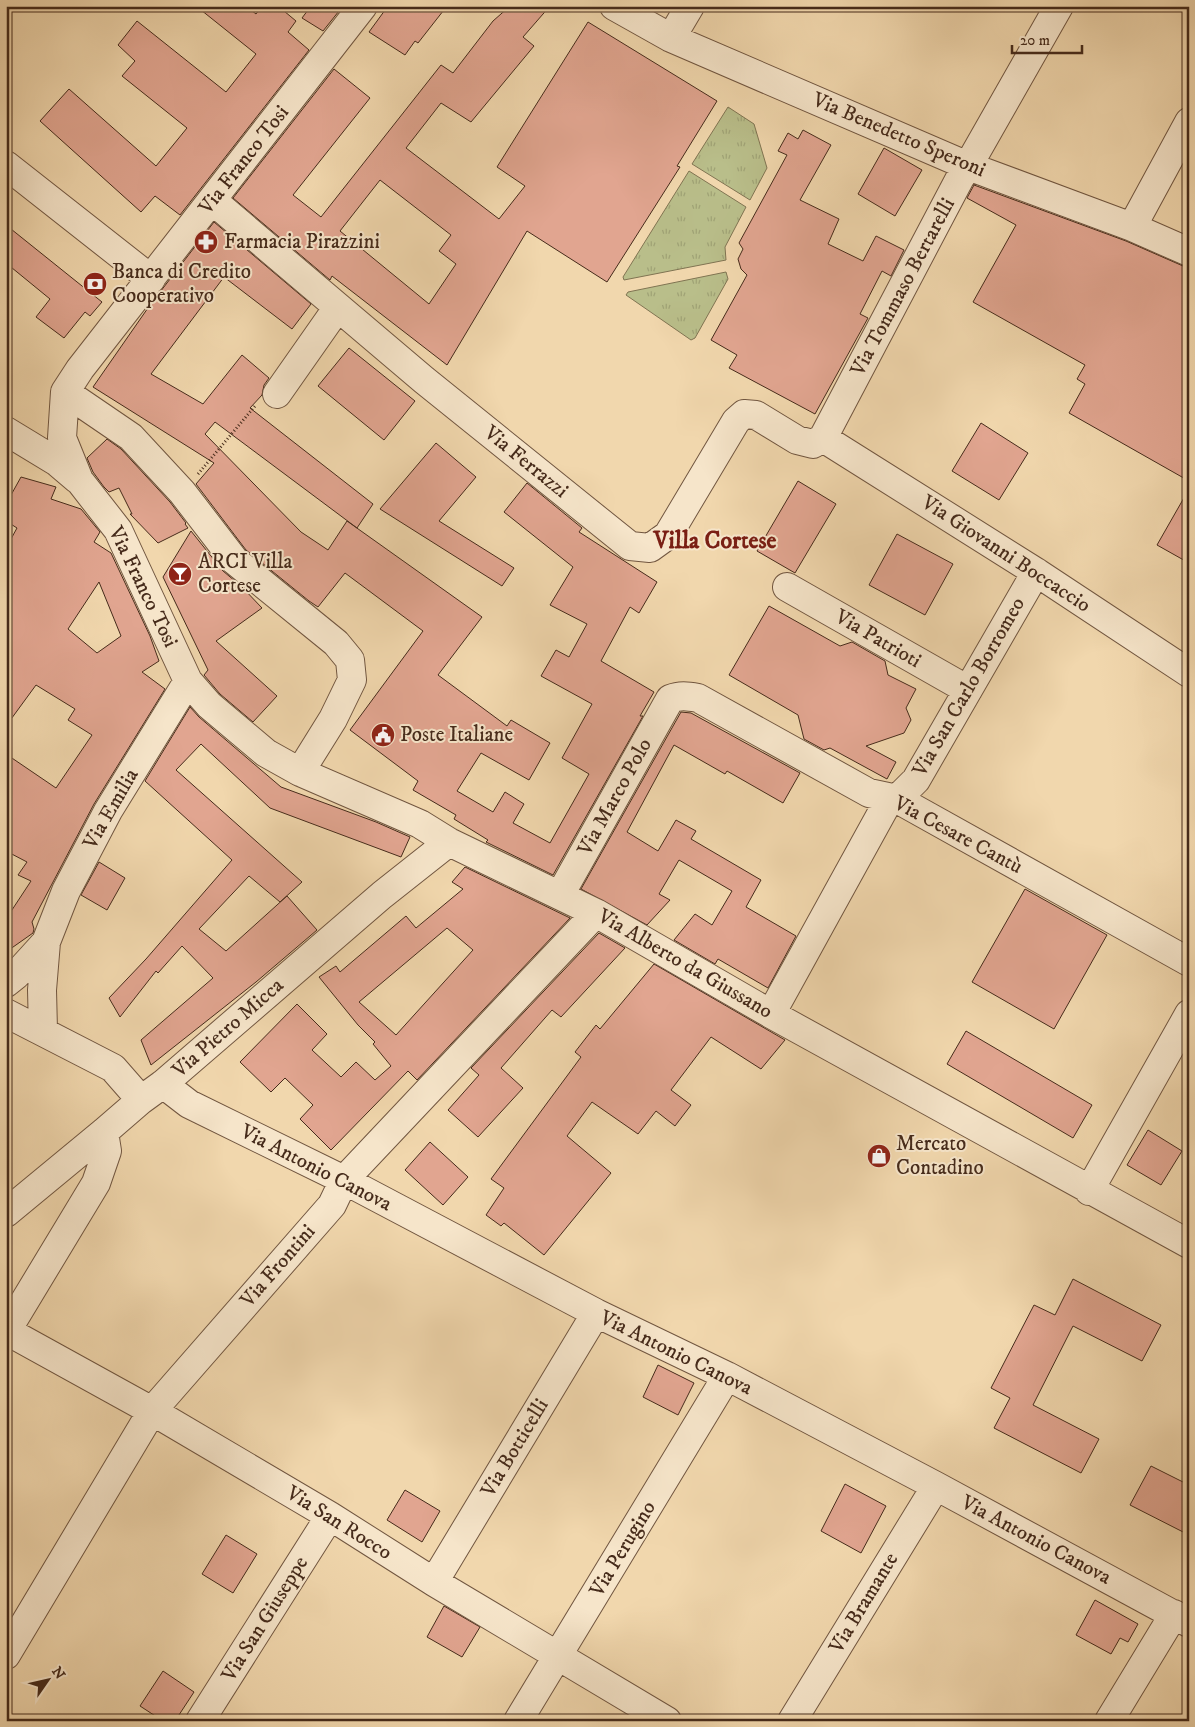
<svg xmlns="http://www.w3.org/2000/svg" width="1195" height="1727" font-family="'IM FELL DW Pica',serif">
  <defs>
    <pattern id="grass-tufts" width="24" height="20" patternUnits="userSpaceOnUse" patternTransform="scale(1.25)"><rect width="24" height="20" fill="#b9be8a"/><path d="M3 7l-1-3M5 7V3M7 7l1-3M15 17l-1-3M17 17v-4M19 17l1-3" fill="none" stroke="#a0a376"/></pattern>
  </defs>
  <rect width="100%" height="100%" fill="#f1d7ad"/>
  <filter id="stains"><feTurbulence type="fractalNoise" baseFrequency=".004" numOctaves="4"/><feColorMatrix values="0 0 0 0 .2 0 0 0 0 .09 0 0 0 0 .02 0 0 0 .5 -.17"/></filter>
  <radialGradient id="worn" r=".72"><stop offset=".6" stop-color="#630" stop-opacity="0"/><stop offset="1" stop-color="#630" stop-opacity=".3"/></radialGradient>
  <path fill="url(#grass-tufts)" stroke="#807452" d="M728 107 754 124 767 168 750 200 692 164Z
    M689 171 746 207 725 247 726 260 624 280 623 277Z
    M726 272 728 279 695 338 691 340 626 295 628 292Z"/>
  <path fill="#e1a590" stroke="#462b1b" fill-rule="evenodd" d="M196 6H246L256 14 262 6H278L296 21 288 32 309 50 180 215 155 196 141 212 40 121 69 89 156 166 187 128 122 76 135 61 118 45 137 21 226 92 256 54Z
    M311 6H343L323 31 302 18Z
    M388 6H447L418 43 415 41 405 55 369 32Z
    M510 6H550L523 37 534 46 471 122 441 103 406 148 499 219 525 186 497 167 588 22 717 101 677 166 680 167 607 282 527 231 447 365 332 276 330 280 233 198 334 69 370 98 293 195 321 217 441 65 453 73 493 21ZM380 180 451 235 439 251 456 264 429 304 340 231Z
    M803 130 831 145 800 200 839 219 828 244 863 261 876 236 904 250 891 276 882 271 860 314 868 318 815 414 729 368 737 355 711 340 747 275 741 269 738 259 743 249 739 243 787 155 778 151 788 133 798 139Z
    M884 148 922 170 895 216 858 194Z
    M974 185 1126 241 1183 266 1189 267V481L1069 413 1085 384 1077 379 1085 365 973 302 1016 225 967 198Z
    M214 222 311 304 292 329 224 277 151 374 203 404 242 355 269 378 264 385 262 395 250 408 373 504 357 528 215 422 205 434 301 532 328 550 347 521 482 617 438 675 507 726 511 720 550 743 529 780 481 753 457 791 493 812 505 792 524 804 513 823 550 843 589 774 562 758 592 704 541 676 556 650 569 657 587 624 550 605 573 567 504 512 527 483 582 528 579 532 657 582 639 613 630 607 601 661 654 692 640 716H643L553 875 486 842 488 840 454 819 456 815 413 790 418 781 350 730 423 631 345 573 318 607 309 601 246 550 196 484 214 463 93 387 150 305Z
    M6 225 102 302 90 316 85 312 64 338 36 317 50 299 6 263Z
    M349 348 415 401 384 440 318 386Z
    M981 423 1028 453 999 500 952 471Z
    M107 439 121 449 170 502 186 523 185 524 188 528 158 543 130 514H132L119 488 109 492 104 487 93 472 87 458Z
    M436 443 476 477 439 521 514 568 502 586 380 509Z
    M21 477 56 487 51 499 81 509 100 532 94 542 111 553 150 636 159 661 142 672 165 689 94 804 32 922 34 929 33 933 6 952V919L31 881 18 875 27 862 6 851V754L56 788 92 735 68 720 75 709 36 685 6 726V548L17 528 6 521V504ZM99 582 121 636 97 653 68 629Z
    M798 481 836 504 795 573 757 551Z
    M1189 489V563L1157 545Z
    M191 531 223 571 242 587 262 608 216 641 277 696 253 722 220 694 204 675 208 670 163 577Z
    M897 534 953 564 925 615 869 585Z
    M769 606 840 646 852 642 885 661 888 675 916 689 906 708 911 720 904 733 866 746 896 762 887 779 830 748 824 750 804 739 798 715 729 675Z
    M190 707 199 717 281 787 376 822 410 837 401 857 270 808 201 744 176 770 302 882 280 902 249 876 199 929 226 951 287 896 317 930 256 982 151 1065 141 1040 213 978 182 946 158 973 156 971 120 1017 109 998 146 959 232 860 145 781Z
    M681 712 691 713 800 773 783 803 727 771 725 774 674 745 627 832 658 851 676 820 696 831 691 839 761 880 746 907 796 936 768 988 718 959 715 964 674 940 695 914 712 925 732 891 679 860 659 894 670 900 647 925 581 889Z
    M99 862 125 878 107 910 81 895Z
    M465 867 570 918 417 1080 408 1071 331 1150 300 1119 313 1105 285 1078 271 1092 240 1062 297 1004 327 1034 312 1050 341 1077 356 1062 375 1080 391 1066 373 1044 375 1042 358 1025 319 977 336 966 340 972 406 916 416 928 463 889 452 882ZM447 928 473 950 396 1035 359 1002Z
    M1025 889 1107 935 1054 1029 972 982Z
    M599 933 625 948 561 1017 552 1010 501 1068 523 1088 478 1137 448 1110 479 1075 471 1068Z
    M654 964 785 1040 761 1069 711 1037 671 1090 691 1105 675 1126 656 1111 638 1134 592 1102 567 1136 611 1173 544 1255 504 1223 501 1226 486 1215 504 1188 491 1179 581 1057 575 1052 596 1025 600 1029Z
    M966 1031 1092 1105 1073 1138 947 1064Z
    M1148 1130 1182 1151 1161 1185 1127 1165Z
    M430 1142 468 1177 443 1205 405 1170Z
    M1073 1279 1161 1325 1142 1361 1073 1326 1033 1405 1099 1439 1081 1473 994 1428 1010 1398 991 1388 1034 1305 1055 1315Z
    M658 1365 694 1383 678 1415 643 1397Z
    M1151 1466 1189 1485V1535L1130 1505Z
    M845 1484 886 1506 861 1553 821 1531Z
    M405 1490 440 1511 422 1542 387 1520Z
    M226 1535 257 1554 233 1593 202 1574Z
    M1095 1600 1138 1624 1128 1642 1120 1638 1111 1654 1076 1635Z
    M444 1606 480 1627 462 1657 427 1637Z
    M163 1671 194 1692 175 1721H163L140 1706Z"/>
  <g fill="none" stroke-linecap="round" stroke-linejoin="round">
    <g stroke="#715640" stroke-width="30">
      <path id="minor" d="M363 6 80 369 65 392 62 438 79 480 118 530 188 681 209 705 266 753 300 772 420 824 449 842 596 913 771 1014 1189 1244
        M614 6 671 38 968 166 1132 227 1189 252
        M671 38 690 6
        M6 165 151 279
        M213 201 424 380 630 546 650 548 668 535 736 421 744 414 756 415 797 440 813 444 823 438
        M1132 227 1189 122
        M65 392 131 437 182 492 235 561 336 643 350 660 352 680 333 719 300 772
        M277 394 338 307
        M6 431 57 462 77 479
        M823 438 960 178 968 166 1059 6
        M823 438 1036 572 1189 673
        M787 587 968 690
        M897 799 916 780 1036 572
        M560 895 670 699C680 695 687 696 698 698L869 793 897 799 1189 962
        M6 983 16 975 46 942 66 891 108 811 188 681
        M6 1013 113 1068 141 1100
        M771 1014 890 798
        M43 1030 42 990 46 942
        M163 1084 189 1104 344 1180 596 1313 727 1376 936 1486 1189 1623
        M1089 1191 1189 1014
        M6 1213 104 1132 141 1100 163 1084 382 895 449 842
        M7 1331 152 1411 330 1516 434 1582 667 1721
        M6 1332 96 1183 107 1151 104 1132
        M434 1582 596 1313
        M6 1655 152 1411 332 1205 344 1180 596 913
        M200 1721 330 1516
        M518 1721 727 1376
        M792 1721 936 1486
        M1109 1721 1174 1614"/>
    </g>
    <path stroke="#462b1b" stroke-width="3" stroke-dasharray="1 2.5" stroke-linecap="butt" d="M198 474 255 406"/>
    <use href="#minor" stroke="#f6e5ca" stroke-width="28"/>
  </g>
  <defs>
    <g id="pharmacy-disc" transform="scale(1.25)"><circle r="9.5" fill="#8f2418" stroke="#f6e5ca"/><path d="M-2-6h4v4h4v4h-4v4h-4v-4h-4v-4h4Z" fill="#fff"/></g>
    <g id="bank-disc" transform="scale(1.25)"><circle r="9.5" fill="#8f2418" stroke="#f6e5ca"/><path d="M-6-4H6V4H-6ZM0-2.3a2.3 2.3 0 1 0 0 4.6a2.3 2.3 0 1 0 0-4.6Z" fill="#fff"/></g>
    <g id="bar-disc" transform="scale(1.25)"><circle r="9.5" fill="#8f2418" stroke="#f6e5ca"/><path d="M-6-5H6L.8 .8V4.5H3.5V6h-7V4.5H-.8V.8Z" fill="#fff"/></g>
    <g id="civic-disc" transform="scale(1.25)"><circle r="9.5" fill="#8f2418" stroke="#f6e5ca"/><path d="M-.6-6.5H3V-4.5H.6V-3L4-1V1h2V6H-6V1h2V-1L-.6-3ZM-1.2 2.5V6h2.4V2.5Z" fill="#fff"/></g>
    <g id="shop-disc" transform="scale(1.25)"><circle r="9.5" fill="#8f2418" stroke="#f6e5ca"/><path d="M-5-2.5h2.3a2.7 3.5 0 0 1 5.4 0H5L5.5 6h-11ZM-1.5-2.5h3a1.5 2.3 0 0 0-3 0Z" fill="#fff"/></g>
  </defs>
  <g fill-rule="evenodd">
    <use href="#pharmacy-disc" x="206" y="242"/>
    <use href="#bank-disc" x="95" y="284"/>
    <use href="#bar-disc" x="180" y="574"/>
    <use href="#civic-disc" x="383" y="735"/>
    <use href="#shop-disc" x="879" y="1156"/>
  </g>
  <g text-anchor="middle" dominant-baseline="central" stroke-width="4" stroke-linejoin="round" paint-order="stroke">
    <g font-size="21" fill="#462b1b" stroke="#f6e5ca">
      <text transform="translate(899 135) rotate(23)">Via Benedetto Speroni</text>
      <text transform="translate(244 160) rotate(-52)">Via Franco Tosi</text>
      <text transform="translate(903 287) rotate(-62)">Via Tommaso Bertarelli</text>
      <text transform="translate(526 462) rotate(39)">Via Ferrazzi</text>
      <text transform="translate(1006 554) rotate(33)">Via Giovanni Boccaccio</text>
      <text transform="translate(143 587) rotate(64)">Via Franco Tosi</text>
      <text transform="translate(878 639) rotate(30)">Via Patrioti</text>
      <text transform="translate(969 687) rotate(-60)">Via San Carlo Borromeo</text>
      <text transform="translate(615 797) rotate(-61)">Via Marco Polo</text>
      <text transform="translate(111 809) rotate(-60)">Via Emilia</text>
      <text transform="translate(958 835) rotate(28)">Via Cesare Cantù</text>
      <text transform="translate(685 964) rotate(30)">Via Alberto da Giussano</text>
      <text transform="translate(228 1028) rotate(-41)">Via Pietro Micca</text>
      <text transform="translate(316 1168) rotate(27)">Via Antonio Canova</text>
      <text transform="translate(278 1266) rotate(-49)">Via Frontini</text>
      <text transform="translate(676 1353) rotate(26)">Via Antonio Canova</text>
      <text transform="translate(515 1448) rotate(-59)">Via Botticelli</text>
      <text transform="translate(339 1523) rotate(32)">Via San Rocco</text>
      <text transform="translate(1036 1540) rotate(28)">Via Antonio Canova</text>
      <text transform="translate(623 1549) rotate(-59)">Via Perugino</text>
      <text transform="translate(864 1603) rotate(-59)">Via Bramante</text>
      <text transform="translate(265 1619) rotate(-58)">Via San Giuseppe</text>
    </g>
    <g font-size="21" fill="#462b1b" stroke="#f6e5ca" text-anchor="start">
      <text x="224" y="242">Farmacia Pirazzini</text>
      <text x="112" y="272">Banca di Credito<tspan x="112" dy="24">Cooperativo</tspan></text>
      <text x="198" y="562">ARCI Villa<tspan x="198" dy="24">Cortese</tspan></text>
      <text x="400" y="735">Poste Italiane</text>
      <text x="896" y="1144">Mercato<tspan x="896" dy="24">Contadino</tspan></text>
    </g>
    <g font-size="24" font-weight="bold" fill="#7a1f14" stroke="#f6e5ca">
      <text x="715" y="541">Villa Cortese</text>
    </g>
  </g>
  <rect width="1195" height="1727" fill="none" stroke="#f1d7ad" stroke-width="25"/>
  <rect x="8" y="8" width="1180" height="1712" fill="none" stroke="#462b1b" stroke-width="2.5"/>
  <rect x="12" y="12" width="1170" height="1702" fill="none" stroke="#462b1b"/>
  <g transform="translate(48 1680) rotate(56)" stroke="#f6e5ca" stroke-width="4" paint-order="stroke">
  <path d="M0-4L9 19L0 12L-9 19Z" fill="#462b1b"/>
  <text y="-8" font-size="14" font-weight="bold" text-anchor="middle" fill="#462b1b">N</text>
  </g>
  <path d="M1012 45v8h70v-8" fill="none" stroke="#462b1b" stroke-width="2.5"/>
  <text x="1020" y="45" font-size="15" fill="#462b1b" stroke="#f6e5ca" stroke-width="4" paint-order="stroke">20 m</text>
  <rect width="100%" height="100%" filter="url(#stains)"/>
  <rect width="100%" height="100%" fill="url(#worn)"/>
</svg>
